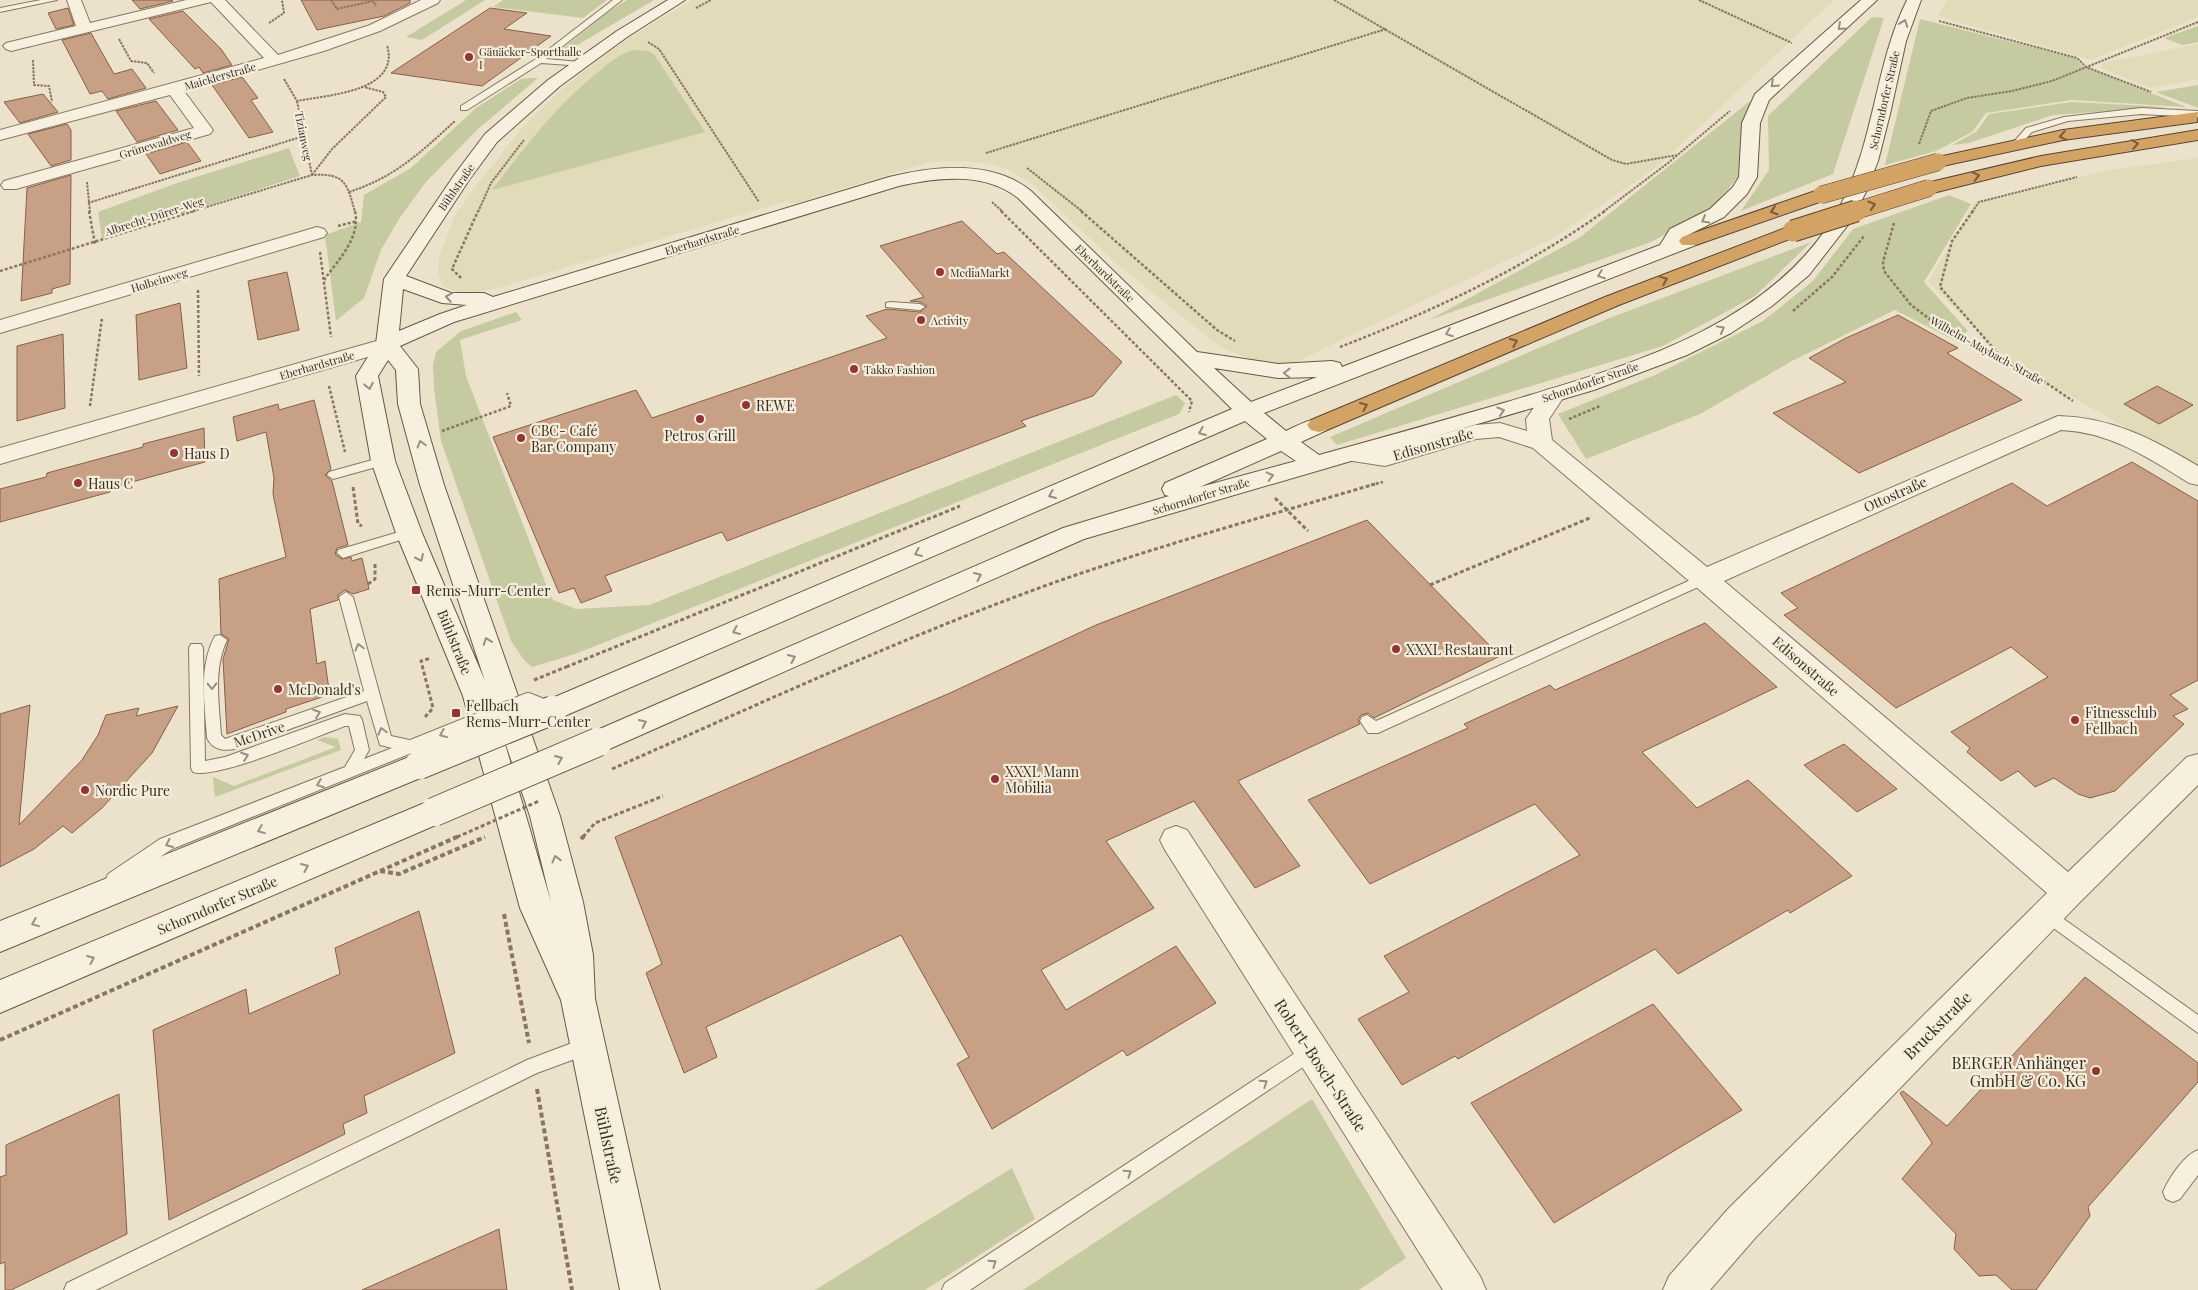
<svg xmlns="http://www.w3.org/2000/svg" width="2198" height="1290" font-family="'Playfair Display',serif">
  <rect width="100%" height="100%" fill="#ece2cc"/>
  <path fill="#e1dbb9" d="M692 0H1834L1657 167 1553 238 1288 366 1263 364 1220 347 1118 265 1032 184 1010 170 992 164 965 161 930 162 793 204 787 201 498 288 468 293 451 290 443 286 438 275 439 257 454 217 479 182 520 130 566 85 627 39Z
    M1947 0H2198V17L2091 60 1937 16Z
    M2198 44V79L2151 88 2101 68 2103 63Z
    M2198 158V469L2008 360 1928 282 1974 203 2104 171Z"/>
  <path fill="#c5caa0" d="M466 0H485L422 40 406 37Z
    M503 0H607L583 18 493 7Z
    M627 0H654L574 47 561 50 605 14Z
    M1872 17 1884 18 1833 174 1741 211 1769 170 1768 116Z
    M1920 19 2075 58 2082 66 1954 89 2083 66 2186 107 2071 100 1986 113 1972 132 1936 151 1885 165Z
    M2198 26V42L2182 45 2164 38Z
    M632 50 647 51 654 54 705 132 492 190C524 148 555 107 597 73 608 64 618 55 632 50Z
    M529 78H538L477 130 425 183 399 219 381 250 364 298 336 321 325 235 361 222 364 195 411 168 476 108 521 79Z
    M2198 85V108L2156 92Z
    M1750 101 1738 177 1713 208 1651 242 1429 320 1579 238Z
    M2071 102 2167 107 2053 115 1969 143 1952 145 1976 132 1989 114Z
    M289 148 300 176 102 239 98 212 177 183Z
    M1949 195 1971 204 1924 282 1968 331 1954 340 1895 310 1792 361 1700 414 1586 459 1558 414 1655 375 1763 321 1813 281 1853 229Z
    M1811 242 1755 296 1663 346 1337 445 1330 437 1607 319Z
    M516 312 522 320 460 340 466 376 549 592 553 600 576 609 649 605 1176 395 1185 403 1179 414 575 654 532 667 524 660 511 641 441 441 434 388 433 364 436 352 461 331Z
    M325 737 338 739 341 750 215 797 213 777 234 786 336 747 317 740Z
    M1312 1099 1406 1258 1359 1290H1023Z
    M1012 1168 1035 1219 925 1290H815Z"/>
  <path fill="#c7a085" stroke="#866048" d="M132 0H172L173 1 140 9Z
    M301 0H410V3L384 16 317 30Z
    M68 8 74 25 56 29 48 13Z
    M490 8 527 13 504 29 551 36 482 86 391 73Z
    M183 11 221 49 232 65 203 73 199 67 195 69 149 19Z
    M91 33 114 74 132 69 146 88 108 99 102 91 90 94 62 40Z
    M242 77 258 98 251 100 273 132 249 138 212 85Z
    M43 94 58 112 20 123 4 102Z
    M156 101 178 130 137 142 116 111Z
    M67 124 71 130V160L51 166 28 134Z
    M187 142 201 161 160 174 146 154Z
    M71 175 70 284 52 289V293L21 301 27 188Z
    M962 221 997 254 1004 252 1122 362 1093 396 1021 421 1026 426 727 541 722 532 605 576 612 591 581 603 574 588 559 593 493 437 636 390 652 418 887 338 866 316 887 309 920 312 927 306 920 302 910 301 924 297 880 246Z
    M287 272 299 330 258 340 248 281Z
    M180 303 187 368 139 380 136 315Z
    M1898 315 1958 348 1947 353 2022 400 1859 473 1773 413 1846 382 1809 358 1846 338Z
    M63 334 65 408 17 421V346Z
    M2157 386 2193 405 2159 424 2124 404Z
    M314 400 331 469 325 475 332 481 348 545 337 548 335 554 342 559 351 557 352 561 362 558 369 589 353 594 345 590 338 595V600L310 609 317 664 325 661 329 690 322 692V697L286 709V712L227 734 223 659 229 639 221 634 219 579 286 557 273 494 274 478 266 432 237 441 233 417 278 404 279 410Z
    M204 428 205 462 110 488V492L0 522V489L46 477 47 473 143 447V444Z
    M2132 462 2198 501V680L2170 695 2188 709 2173 716 2184 724 2115 791 2090 798 2078 794 2054 778 2035 787 2018 771 2001 781 1967 752 1970 748 1951 732 2048 677 2011 647 1896 708 1784 615 1798 608 1781 593 2012 483 2047 506Z
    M1367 520 1500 656 1374 718 1368 713 1361 715 1358 720 1360 724 1238 781 1300 866 1255 888 1194 801 1106 841 1154 908 1041 970 1066 1010 1176 946 1216 1003 1127 1056 1123 1050 992 1129 957 1064 969 1057 901 935 706 1027 717 1057 684 1073 646 973 662 964 615 837 950 693 1096 625Z
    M1705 623 1777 687 1642 752 1697 808 1748 780 1852 876 1790 913 1788 910 1678 974 1655 949 1458 1059 1455 1056 1402 1085 1358 1019 1409 992 1384 956 1580 855 1535 804 1370 884 1308 800 1468 728 1464 724 1550 685 1555 690Z
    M30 705 19 825 82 760 98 735 106 715 139 708 136 716 178 706 152 753 102 808 72 833 63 826 34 849 0 867V714Z
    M1844 744 1897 789 1857 812 1804 765Z
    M419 911 455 1053 364 1096 367 1113 343 1124 345 1134 169 1220 153 1030 246 989 249 1014 340 974 335 948Z
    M2085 977 2198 1063V1082L2088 1207 2090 1216 2036 1290H2012L1996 1275 1979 1276 1954 1249 1956 1234 1902 1179 1932 1143 1900 1093 1903 1091 1947 1126Z
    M1653 1004 1742 1110 1554 1223 1471 1103Z
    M119 1094 127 1234 11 1290H5V1262L0 1264V1177L6 1175V1145Z
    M499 1229 507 1290H362Z"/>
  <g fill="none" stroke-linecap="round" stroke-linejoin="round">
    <g stroke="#887661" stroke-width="2">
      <path id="lane" d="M41 0H57L0 12V8Z
        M613 0H622L546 59 580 62 584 64 583 66 541 63 467 110H461V106L536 59Z
        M2141 108 2198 111V117L2141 114 2068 121 2032 132 2019 146 2012 144 2026 128 2064 117Z
        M890 302 920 304 925 307 920 310 886 307V303Z
        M383 457 387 458 389 461 387 464 333 479 327 475 329 472Z
        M409 529 413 530 415 533 413 536 343 558 337 553 338 550Z
        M1704 574 1709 576 1711 579 1709 582 1378 733H1368L1360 721 1362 717 1367 715 1376 721Z
        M346 592 353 597 391 736 419 742 421 746 419 750 172 849 120 884 114 886 108 884 106 879 108 874 160 839 345 767 355 750 349 726H345C318 736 216 780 193 772L191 768 189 648 191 644H201L203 648 205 761 225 757 345 714 360 716 362 720 369 750 364 759 392 748 380 745 367 701 235 749C223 751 213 750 207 738 205 704 198 667 215 636L220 635 227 640C213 669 219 704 221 735L225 739 364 691 339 597Z
        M2047 907 2198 1015V1033L2041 919 2039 914 2041 909Z
        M588 1037 594 1040 597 1046 594 1052 537 1073 96 1290H64L67 1283 527 1060Z
        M1312 1042 1318 1045 1321 1051 1318 1057 970 1290H942L945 1283Z
        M2198 1150V1175L2180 1199 2173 1202 2166 1199 2163 1192C2169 1178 2184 1155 2198 1150Z"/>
    </g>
    <g stroke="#887661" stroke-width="2">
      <path id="street" d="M67 0H81L90 23 186 0H225L278 55 370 25 421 0H440L438 3 380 31 324 51 184 91 213 130 210 134 16 189H4L1 185 4 181 194 128 170 95 0 140V130L264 58 211 2 11 51 6 49 3 46 6 43 76 26Z
        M317 227 324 229 327 233 324 237 0 333V320Z
        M387 338 395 339 398 344 395 349 0 464V448Z
        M1554 388 1562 390 1565 395 1549 419 1552 440 1707 567 2058 416C2111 417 2153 439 2198 466V485L2189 483C2149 458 2110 432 2061 430L1724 581 2068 872 2187 757 2198 754V785L2080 902 1756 1237 1710 1290H1663L1669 1276 1728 1209 2047 893 1695 586 1533 448 1499 437 1476 439 1385 466 1346 460 1342 455 1346 450 1354 447 1385 450 1475 425 1500 423 1527 431 1526 419 1546 390Z
        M1176 826 1187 830 1480 1276 1486 1290H1443L1165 850 1160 840 1165 830Z"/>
    </g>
    <g stroke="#6a5743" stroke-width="2">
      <path id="secondary" d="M668 0H685L627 37 560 86 497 142 469 180 406 276 451 293H484L493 297 889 177C934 166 992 159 1031 191L1197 352 1278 364 1332 361 1340 363 1342 367 1660 245 1670 229 1710 209 1733 187 1739 177 1742 123 1755 94 1861 0H1877L1769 100 1760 123 1757 177 1747 194 1724 217 1686 236 1696 237 1699 241 1696 245 1264 413 1286 431C1299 425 1313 416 1327 420L1331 425 1327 430 1301 442 1319 455C1382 438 1444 420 1507 402 1627 366 1774 326 1839 208 1875 143 1874 66 1907 0H1921L1906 41 1890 114 1878 161 1866 192 1851 221 1809 275 1772 306 1731 333 1687 355 1594 390 1084 539 598 754 588 750 583 742 588 734 1063 528 1169 496 1165 495 1162 489 1165 483 1267 439 1245 421 553 721 543 718 539 710 543 702 1232 409 1018 198C985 172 939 177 899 186L454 322 400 346 418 369 420 404 444 485 560 816 583 902 593 955 595 999 660 1290H620L561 1000 520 908 463 696 396 533 371 461 356 376 376 344 384 279 455 174 485 134 548 80 617 31ZM403 289 442 303 467 305 440 314 399 331ZM388 360 396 370 398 404 420 485 485 681 422 533 395 461 378 376ZM1214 368 1278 378 1317 377 1251 402ZM1281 451 1296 461 1200 487ZM501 730 530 816 551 902Z
        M419 753 430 756 434 765 430 774 0 952V921Z
        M434 799 445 803 449 812 445 821 0 1013V980Z"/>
    </g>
    <g stroke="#574434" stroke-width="2">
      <path id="highway" d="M2198 112 2197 122 2063 140 1938 167 1932 166 1929 162 1932 158 1938 157 2063 130Z
        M2198 130V140L2041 166 1929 194 1922 192 1920 188 1922 184 2041 156Z
        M1821 189 1828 191 1830 195 1828 199 1696 245H1682L1679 241 1682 237Z
        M1793 225 1800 227 1803 231 1800 235 1619 305 1327 430 1319 432 1311 430 1307 425 1311 420 1605 297Z"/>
    </g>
    <path stroke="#887661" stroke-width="2" stroke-dasharray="2.5 1" stroke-linecap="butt" d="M331 0 337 9 373 1 376 6
      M1334 0 1612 160 1626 164 1677 155
      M1699 0 1792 43
      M696 8 711 0
      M1939 21 2077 58 2086 67 2151 92
      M269 23 284 13 282 0
      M119 39 131 61 147 63 154 73
      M648 42 659 49 759 202
      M33 60 34 85 49 86 52 102
      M284 79 297 101C327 95 401 92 387 45
      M297 101 312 175
      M1919 144 1931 111 1967 98 2012 91 2052 81 2198 22
      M986 153 1386 29
      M1027 168 1083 212
      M312 175 332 149 386 97 383 92 364 87
      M87 182 90 212
      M349 192C395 177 420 153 455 121
      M992 202 1003 212
      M88 203 304 136
      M190 212 312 175C345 173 347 183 355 212
      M478 212 491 183 524 140
      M1603 212 1668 163 1730 111
      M1972 212 1979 202 2077 177"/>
    <path stroke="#887661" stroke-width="2.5" stroke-dasharray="3 2" stroke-linecap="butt" d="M89 211 95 244
      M1001 211 1192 401 1189 412
      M1081 211 1217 330 1235 341
      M1973 211 1952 241 1940 287 2001 357
      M1894 223 1883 262 1884 271 1911 305 1931 320 2039 378 2073 401
      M338 226 357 221
      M320 252 331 337
      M0 271 194 211
      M461 278 452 269 478 211
      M324 280C338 260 361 238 355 211
      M198 290 199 376
      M1793 311 1832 277 1864 236
      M1340 347C1433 311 1523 269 1605 211
      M329 386 345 452
      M90 406 102 318
      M1569 419 1600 406
      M442 431 511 406 507 393
      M1371 485 1383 482"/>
    <path stroke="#887661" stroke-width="3" stroke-dasharray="4 2.5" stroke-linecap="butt" d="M353 487 358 524 362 526
      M1275 498 1308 531
      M368 584 375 579V563
      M1430 585 1592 517
      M566 667 960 506
      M425 717 433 708 421 661 431 658
      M612 769C757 705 901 638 1050 584 1157 546 1267 516 1375 484
      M583 837 595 823 663 796"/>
    <path stroke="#887661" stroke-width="4" stroke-dasharray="5 3" stroke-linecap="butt" d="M581 839 584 836
      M504 914 529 1043
      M0 1040 380 871 399 874 485 837
      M537 1089 572 1290"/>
    <use href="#lane" fill="#f7f0df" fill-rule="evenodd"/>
    <use href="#street" fill="#f7f0df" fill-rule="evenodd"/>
    <use href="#secondary" fill="#f7f0df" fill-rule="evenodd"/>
    <use href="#highway" fill="#d3a265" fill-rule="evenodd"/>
    <g stroke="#887661" stroke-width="16" stroke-linecap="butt">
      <path id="lane-bridge" d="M414 746 528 700 550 709"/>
    </g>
    <g stroke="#6a5743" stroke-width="30" stroke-linecap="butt">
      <path id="secondary-bridge" d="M419 765 553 710
        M434 812 598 742"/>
    </g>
    <g stroke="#574434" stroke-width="18" stroke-linecap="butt">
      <path id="highway-bridge-far1" d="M1821 195 1938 162
        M1852 212 1929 188"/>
    </g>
    <g stroke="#574434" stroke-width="23" stroke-linecap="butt">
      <path id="highway-bridge" d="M1793 231 1856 211"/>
    </g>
    <path stroke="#887661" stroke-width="3" stroke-dasharray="4 2.5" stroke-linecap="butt" d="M534 680 566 667
      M457 837 539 801"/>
    <path stroke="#887661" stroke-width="4" stroke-dasharray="5 3" stroke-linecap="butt" d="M380 871 459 836"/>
    <use href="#lane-bridge" stroke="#f7f0df" stroke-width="14"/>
    <use href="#secondary-bridge" stroke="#f7f0df" stroke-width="28"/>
    <use href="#highway-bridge-far1" stroke="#d3a265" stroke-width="17"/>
    <use href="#highway-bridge" stroke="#d3a265" stroke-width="21"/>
  </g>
  <defs><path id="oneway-chevron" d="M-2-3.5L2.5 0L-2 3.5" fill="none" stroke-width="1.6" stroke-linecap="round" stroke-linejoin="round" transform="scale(1.25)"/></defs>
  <g stroke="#988f81">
    <use href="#oneway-chevron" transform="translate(1904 23) rotate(-70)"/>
    <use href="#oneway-chevron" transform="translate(1841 27) rotate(138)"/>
    <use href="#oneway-chevron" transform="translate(1774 84) rotate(136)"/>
    <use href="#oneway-chevron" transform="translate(1705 220) rotate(150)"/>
    <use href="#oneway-chevron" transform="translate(1601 275) rotate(159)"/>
    <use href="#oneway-chevron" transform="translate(449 297) rotate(-170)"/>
    <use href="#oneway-chevron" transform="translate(1721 329) rotate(-29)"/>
    <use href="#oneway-chevron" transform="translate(1449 333) rotate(159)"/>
    <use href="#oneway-chevron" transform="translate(1287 373) rotate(-179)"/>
    <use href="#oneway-chevron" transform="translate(369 386) rotate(79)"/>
    <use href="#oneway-chevron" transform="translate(1501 411) rotate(-17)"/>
    <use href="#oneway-chevron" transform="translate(1202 432) rotate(157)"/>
    <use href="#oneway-chevron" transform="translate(421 444) rotate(-106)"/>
    <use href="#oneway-chevron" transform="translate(1270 476) rotate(-14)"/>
    <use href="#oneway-chevron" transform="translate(1052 495) rotate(157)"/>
    <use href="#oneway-chevron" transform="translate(918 553) rotate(157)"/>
    <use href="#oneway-chevron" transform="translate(420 558) rotate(66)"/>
    <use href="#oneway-chevron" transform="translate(978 576) rotate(-24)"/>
    <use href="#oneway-chevron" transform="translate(736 631) rotate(157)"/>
    <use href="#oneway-chevron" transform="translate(487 641) rotate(-110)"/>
    <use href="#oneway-chevron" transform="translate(359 647) rotate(-105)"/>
    <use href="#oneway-chevron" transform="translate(792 658) rotate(-24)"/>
    <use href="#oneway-chevron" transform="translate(212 686) rotate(88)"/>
    <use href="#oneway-chevron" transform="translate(317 713) rotate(-20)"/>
    <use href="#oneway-chevron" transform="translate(643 723) rotate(-24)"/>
    <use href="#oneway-chevron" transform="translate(382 731) rotate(-106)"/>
    <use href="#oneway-chevron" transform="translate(443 734) rotate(158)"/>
    <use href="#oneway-chevron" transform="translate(245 756) rotate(-20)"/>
    <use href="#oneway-chevron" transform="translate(559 759) rotate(-23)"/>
    <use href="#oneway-chevron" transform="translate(320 784) rotate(159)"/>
    <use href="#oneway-chevron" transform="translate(261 830) rotate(158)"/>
    <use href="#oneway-chevron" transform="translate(169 844) rotate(155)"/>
    <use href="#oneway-chevron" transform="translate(556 859) rotate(-104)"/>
    <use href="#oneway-chevron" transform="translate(305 867) rotate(-23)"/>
    <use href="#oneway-chevron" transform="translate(35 923) rotate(158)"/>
    <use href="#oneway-chevron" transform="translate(91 959) rotate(-23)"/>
    <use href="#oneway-chevron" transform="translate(1264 1083) rotate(-34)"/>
    <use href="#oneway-chevron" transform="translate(1128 1173) rotate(-34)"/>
    <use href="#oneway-chevron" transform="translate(993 1263) rotate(-34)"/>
  </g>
  <g stroke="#775c3d">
    <use href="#oneway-chevron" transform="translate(2063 136) rotate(170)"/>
    <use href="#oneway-chevron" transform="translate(2135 144) rotate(-8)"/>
    <use href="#oneway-chevron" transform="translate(1976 176) rotate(-14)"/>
    <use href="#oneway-chevron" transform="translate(1872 205) rotate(-17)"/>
    <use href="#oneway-chevron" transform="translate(1774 211) rotate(162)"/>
    <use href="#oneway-chevron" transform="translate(1664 280) rotate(-22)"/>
    <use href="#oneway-chevron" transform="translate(1514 342) rotate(-23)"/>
    <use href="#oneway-chevron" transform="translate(1364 406) rotate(-23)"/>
  </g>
  <g fill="#933536" stroke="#f4eddb" stroke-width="2">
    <circle cx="469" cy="57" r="5"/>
    <circle cx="940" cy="272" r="5"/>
    <circle cx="921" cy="320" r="5"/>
    <circle cx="854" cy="369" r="5"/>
    <circle cx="746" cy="405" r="5"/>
    <circle cx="700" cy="419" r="5"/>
    <circle cx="521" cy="438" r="5"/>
    <circle cx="174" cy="453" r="5"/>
    <circle cx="78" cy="483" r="5"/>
    <rect x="411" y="585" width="10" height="10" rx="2.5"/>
    <circle cx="1396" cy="649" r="5"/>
    <circle cx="278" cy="689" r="5"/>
    <rect x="451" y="708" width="10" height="10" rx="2.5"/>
    <circle cx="2075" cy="720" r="5"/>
    <circle cx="995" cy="779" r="5"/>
    <circle cx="85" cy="790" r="5"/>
    <circle cx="2096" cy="1071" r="5"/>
  </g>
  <g text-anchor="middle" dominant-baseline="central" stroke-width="4.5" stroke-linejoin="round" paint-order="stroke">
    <g font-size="11" fill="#3a2e23" stroke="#f4eddb" text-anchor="start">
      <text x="479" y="51">Gäuäcker-Sporthalle<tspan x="479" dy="13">I</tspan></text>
      <text x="950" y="272">MediaMarkt</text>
      <text x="931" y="320">Activity</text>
      <text x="864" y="369">Takko Fashion</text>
    </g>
    <g font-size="11" fill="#3a2e23" stroke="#f4eddb">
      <text transform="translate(220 76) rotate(-16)">Maicklerstraße</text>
      <text transform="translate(1884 100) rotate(-77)">Schorndorfer Straße</text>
      <text transform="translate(304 136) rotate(79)">Tizianweg</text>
      <text transform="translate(155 144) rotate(-17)">Grünewaldweg</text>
      <text transform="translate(456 187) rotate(-55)">Bühlstraße</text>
      <text transform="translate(154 216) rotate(-18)">Albrecht-Dürer-Weg</text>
      <text transform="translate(702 240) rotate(-17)">Eberhardstraße</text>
      <text transform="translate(1105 273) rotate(44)">Eberhardstraße</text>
      <text transform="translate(159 280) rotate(-17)">Holbeinweg</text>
      <text transform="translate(1987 350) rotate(29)">Wilhelm-Maybach-Straße</text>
      <text transform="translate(317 365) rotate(-16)">Eberhardstraße</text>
      <text transform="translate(1590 382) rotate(-19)">Schorndorfer Straße</text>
      <text transform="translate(1201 496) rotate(-17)">Schorndorfer Straße</text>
    </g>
    <g font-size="14" fill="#3a2e23" stroke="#f4eddb" text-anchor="start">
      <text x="756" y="405">REWE</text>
      <text x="531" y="430">CBC- Café<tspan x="531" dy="16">Bar Company</tspan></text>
      <text x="700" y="435" text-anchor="middle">Petros Grill</text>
      <text x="184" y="453">Haus D</text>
      <text x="88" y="483">Haus C</text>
      <text x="426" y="590">Rems-Murr-Center</text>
      <text x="1406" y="649">XXXL Restaurant</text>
      <text x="288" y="689">McDonald's</text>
      <text x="466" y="705">Fellbach<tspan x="466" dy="16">Rems-Murr-Center</tspan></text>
      <text x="2085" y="712">Fitnessclub<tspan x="2085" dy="16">Fellbach</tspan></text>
      <text x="1005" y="771">XXXL Mann<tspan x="1005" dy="16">Mobilia</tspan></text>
      <text x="95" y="790">Nordic Pure</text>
    </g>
    <g font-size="14" fill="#3a2e23" stroke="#f4eddb">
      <text transform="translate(1433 444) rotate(-16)">Edisonstraße</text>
      <text transform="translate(1895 494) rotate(-24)">Ottostraße</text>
      <text transform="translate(455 642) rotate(68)">Bühlstraße</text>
      <text transform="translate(1806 666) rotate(41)">Edisonstraße</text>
      <text transform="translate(259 734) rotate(-19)">McDrive</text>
      <text transform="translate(217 905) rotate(-23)">Schorndorfer Straße</text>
    </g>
    <g font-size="16" fill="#3a2e23" stroke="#f4eddb">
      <text transform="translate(1937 1025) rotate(-45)">Bruckstraße</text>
      <text transform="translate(1321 1065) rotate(57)">Robert-Bosch-Straße</text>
      <text transform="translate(609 1145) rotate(78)">Bühlstraße</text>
    </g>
    <g font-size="16" fill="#3a2e23" stroke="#f4eddb" text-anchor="end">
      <text x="2086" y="1062">BERGER Anhänger<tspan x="2086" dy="18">GmbH &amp; Co. KG</tspan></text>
    </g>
  </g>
</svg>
